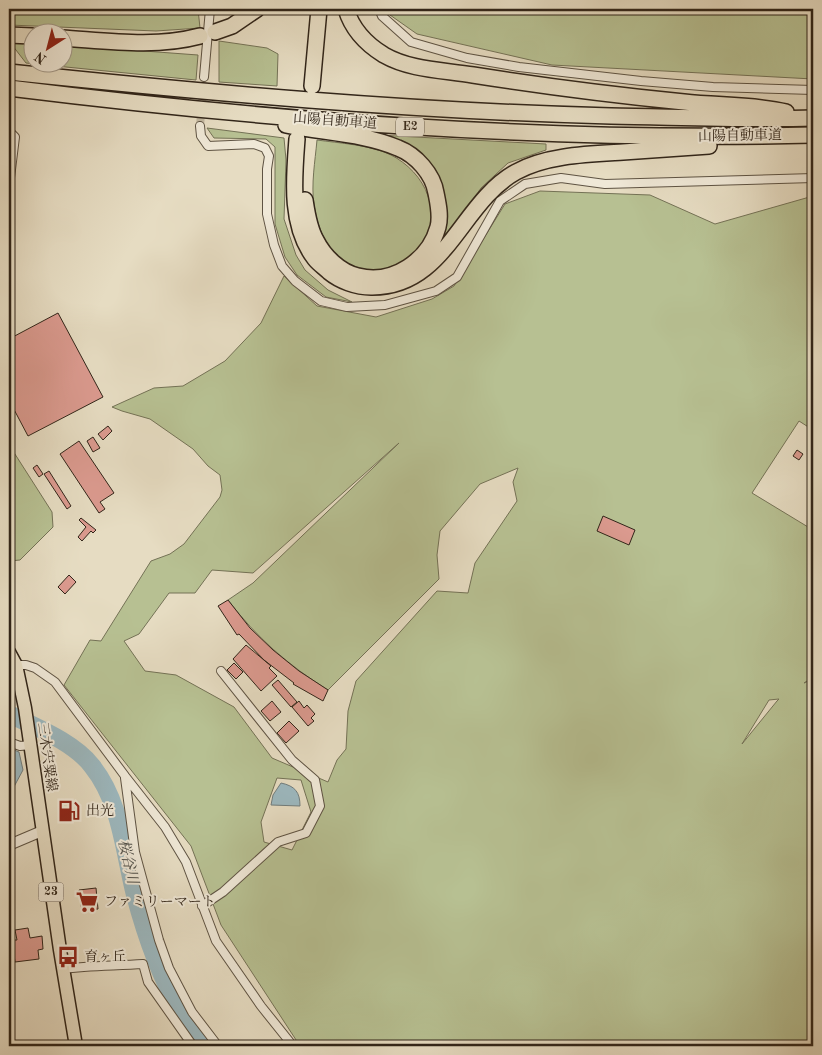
<svg xmlns="http://www.w3.org/2000/svg" width="822" height="1055" font-family="'Old Standard TT','Noto Serif JP',serif">
  <rect width="100%" height="100%" fill="#e6dcc2"/>
  <filter id="stains"><feTurbulence type="fractalNoise" baseFrequency=".004" numOctaves="4"/><feColorMatrix values="0 0 0 0 .2 0 0 0 0 .09 0 0 0 0 .02 0 0 0 .5 -.17"/></filter>
  <radialGradient id="worn" r=".72"><stop offset=".6" stop-color="#630" stop-opacity="0"/><stop offset="1" stop-color="#630" stop-opacity=".3"/></radialGradient>
  <path fill="#b7c092" stroke="#747256" fill-rule="evenodd" d="M9 9H198L200 28 156 31 9 25Z
    M388 9H813V79L552 65 417 34 390 15Z
    M9 41 32 43V62H62L63 45 198 55 196 80 26 63Z
    M219 41 267 48 278 54 277 86 219 82Z
    M207 128 284 138 286 160 284 219 296 255 305 270 328 290 352 302 326 297 297 275 285 257 275 224V147L266 139 214 138Z
    M378 135 546 144V150L508 163 481 188 436 252 445 222V200L438 178Z
    M317 140C338 143 372 145 391 155 407 163 422 178 428 196 453 268 330 314 314 205 311 184 315 162 317 140Z
    M540 191 650 195 715 224 813 196V430L799 421 752 493 813 530V677L804 683 813 679V1046H300L221 925 191 846 64 685 90 640 101 641 151 561 170 554 184 544 220 497 222 490 220 475 208 466 193 449 150 419 122 411 112 407 154 388 183 386 225 361 261 323 284 276 317 306 376 317 432 299 454 286 505 204ZM399 443 253 583 228 600C256 637 289 666 328 690L439 579 437 555 440 531 480 484 518 468 513 482 517 501 475 563 468 593 437 591 356 681 348 711 346 749 337 760 328 782 272 758 234 707 176 675 145 671 124 641 139 634 169 593H195L212 570 253 573ZM779 699 777 701 742 744 769 700ZM277 778 301 780 311 812 292 850 264 842 261 822Z
    M13 451 52 512 53 527 20 560 9 561V453Z"/>
  <path fill="#9cb8bf" stroke="#717d7d" d="M9 748 19 752 23 770 9 796Z
    M281 783C295 786 300 792 300 806L271 805 273 795Z"/>
  <g fill="none" stroke-linecap="round" stroke-linejoin="round">
    <path stroke="#9cb8bf" stroke-width="18" d="M9 714C35 727 74 742 92 766 121 802 124 852 135 895 146 937 161 978 182 1015 188 1026 197 1036 204 1046"/>
  </g>
  <path fill="#db9a8f" stroke="#312519" d="M58 313 103 397 28 436 9 400V339Z
    M108 426 112 431 103 440 98 434Z
    M93 437 100 448 93 452 87 441Z
    M79 441 114 493 100 502 105 509 99 513 60 454Z
    M811 446 813 448V457L808 454V451Z
    M797 450 803 454 799 460 793 456Z
    M37 465 43 474 39 477 33 468Z
    M49 471 71 506 67 509 44 474Z
    M603 516 635 530 629 545 597 531Z
    M81 518 96 530 93 533 91 531 82 541 78 537 86 527 79 520Z
    M69 575 76 582 65 594 58 587Z
    M228 600 250 628 273 650 299 671 328 690 323 701 293 684 294 683 264 660 239 634 237 635 218 606Z
    M246 645 271 666 269 668 277 676 261 691 233 659Z
    M234 663 243 672 236 679 227 670Z
    M278 680 297 702 291 707 272 685Z
    M272 701 281 712 270 721 261 711Z
    M299 701 304 708 307 705 315 714 311 718 314 721 308 726 292 707Z
    M289 721 299 731 286 743 277 733Z
    M96 888 98 909 82 911 79 890Z
    M28 928 30 938 42 936 43 949 38 950 39 959 15 962 12 940H17L15 930Z"/>
  <g fill="none" stroke-linecap="round" stroke-linejoin="round">
    <path stroke="#c2b7a0" stroke-width="8" stroke-dasharray="8 4" stroke-linecap="butt" d="M200 126 204 77"/>
    <path stroke="#c2b7a0" stroke-width="15" stroke-dasharray="15 8" stroke-linecap="butt" d="M298 130 302 85"/>
    <g stroke="#5e5343" stroke-width="10">
      <path id="minor" d="M379 9 382 16 411 42 467 58 519 67 641 81 713 87 813 90
        M204 77 210 9
        M200 126 201 136 208 146 254 144 265 148 269 156 267 169V214L274 245 282 266 295 281 321 301 347 307 385 305 436 291 457 277 500 201 525 184 561 178 605 184 813 178
        M9 131 15 137 9 186 10 192
        M16 665H26L35 668 55 682 125 776 165 827 186 862 216 941 261 1006 293 1046
        M9 742 20 746 31 745
        M125 778 135 852 159 940 169 968 192 1012 218 1046
        M202 906 223 892 278 842 306 833 320 806 315 780 292 760 221 671
        M63 969C89 965 116 966 143 964L148 982 193 1046"/>
    </g>
    <g stroke="#5e5343" stroke-width="12">
      <path id="tertiary" d="M9 845 42 831"/>
    </g>
    <g stroke="#312519" stroke-width="15">
      <path id="primary" d="M9 652 16 665 25 708 60 950 76 1046"/>
    </g>
    <g stroke="#312519" stroke-width="18">
      <path id="motorway" d="M346 9C352 29 366 44 384 55 410 70 443 70 473 75 543 86 613 95 684 102 718 106 753 104 786 112
        M215 32 232 26 257 9
        M9 35 32 36
        M62 38C108 41 155 48 200 36
        M9 72C209 93 409 111 611 116 678 117 746 120 813 118
        M312 86 319 9
        M9 88C276 121 544 142 813 135
        M286 125C323 133 363 133 398 148 416 155 433 174 436 193 438 203 441 216 438 227 429 260 393 285 358 276 340 272 324 256 316 240 309 228 307 213 305 200
        M297 139C294 178 289 226 315 259 319 264 325 268 329 272 340 281 356 287 371 287 446 288 460 203 516 172 546 155 589 154 623 152 652 150 681 148 709 146"/>
    </g>
    <use href="#minor" stroke="#efe8d7" stroke-width="8"/>
    <use href="#tertiary" stroke="#efe8d7" stroke-width="10"/>
    <use href="#primary" stroke="#e6dcc2" stroke-width="12"/>
    <use href="#motorway" stroke="#e6dcc2" stroke-width="15"/>
  </g>
  <defs>
    <g id="fuel-bare" transform="scale(1.725)"><path d="M-5.5-6h7V0h2V4h1.3V-2.5L3-4.5l.8-.8L6-3V5H2.5V1h-1V6h-7ZM-4.2-4.7v3.2H.2V-4.7Z" fill="#8f2418" stroke="#efe8d7" stroke-width="2.5" paint-order="stroke"/></g>
    <g id="supermarket-bare" transform="scale(1.725)"><path d="M-6-5.5h2.5l.6 2H6L4.5 2H-2.5L-4.4-4H-6ZM-1.5 3.2a1.3 1.3 0 1 0 .1 0ZM3 3.2a1.3 1.3 0 1 0 .1 0Z" fill="#8f2418" stroke="#efe8d7" stroke-width="2.5" paint-order="stroke"/></g>
    <g id="bus-bare" transform="scale(1.725)"><path d="M-5-6H5V4H4V6H2V4H-2V6H-4V4H-5ZM-3.5-4V0h7V-4ZM-3.5 1.2v1.5H-2V1.2ZM2 1.2v1.5H3.5V1.2Z" fill="#8f2418" stroke="#efe8d7" stroke-width="2.5" paint-order="stroke"/></g>
  </defs>
  <g fill-rule="evenodd">
    <use href="#fuel-bare" x="69" y="811"/>
    <use href="#supermarket-bare" x="87" y="902"/>
    <use href="#bus-bare" x="68" y="957"/>
  </g>
  <g text-anchor="middle" dominant-baseline="central" stroke-width="4" stroke-linejoin="round" paint-order="stroke">
    <g fill="#efe8d7" stroke="#6a6052" stroke-width="1">
      <rect x="396" y="117.5" width="28" height="19" rx="4"/>
      <rect x="38.5" y="882.5" width="25" height="19" rx="4"/>
    </g>
    <g font-size="12" font-weight="bold" fill="#312519">
      <text x="410" y="127">E2</text>
      <text x="51" y="892">23</text>
    </g>
    <g font-size="14" fill="#312519" stroke="#efe8d7">
      <text transform="translate(335 121) rotate(4)">山陽自動車道</text>
      <text transform="translate(740 136) rotate(-1)">山陽自動車道</text>
      <text transform="translate(47 757) rotate(82)">三木宍粟線</text>
    </g>
    <g font-size="14" fill="#312519" stroke="#efe8d7" text-anchor="start">
      <text x="86" y="811">出光</text>
      <text x="104" y="902">ファミリーマート</text>
      <text x="84" y="957">育ヶ丘</text>
    </g>
    <g font-size="15" font-style="italic" fill="#51514b" stroke="#efe8d7">
      <text transform="translate(127 862) rotate(77)">桜谷川</text>
    </g>
  </g>
  <rect width="822" height="1055" fill="none" stroke="#e6dcc2" stroke-width="30"/>
  <rect x="10" y="10" width="802" height="1035" fill="none" stroke="#312519" stroke-width="2.5"/>
  <rect x="15" y="15" width="792" height="1025" fill="none" stroke="#312519"/>
  <g transform="translate(48 48) rotate(216)"><circle r="24" fill="#efe8d7" stroke="#a39a8b"/>
  <path d="M0-4L9 19L0 12L-9 19Z" fill="#8f2418"/>
  <text y="-8" font-size="14" font-weight="bold" text-anchor="middle" fill="#312519">N</text>
  </g>
  <rect width="100%" height="100%" filter="url(#stains)"/>
  <rect width="100%" height="100%" fill="url(#worn)"/>
</svg>
